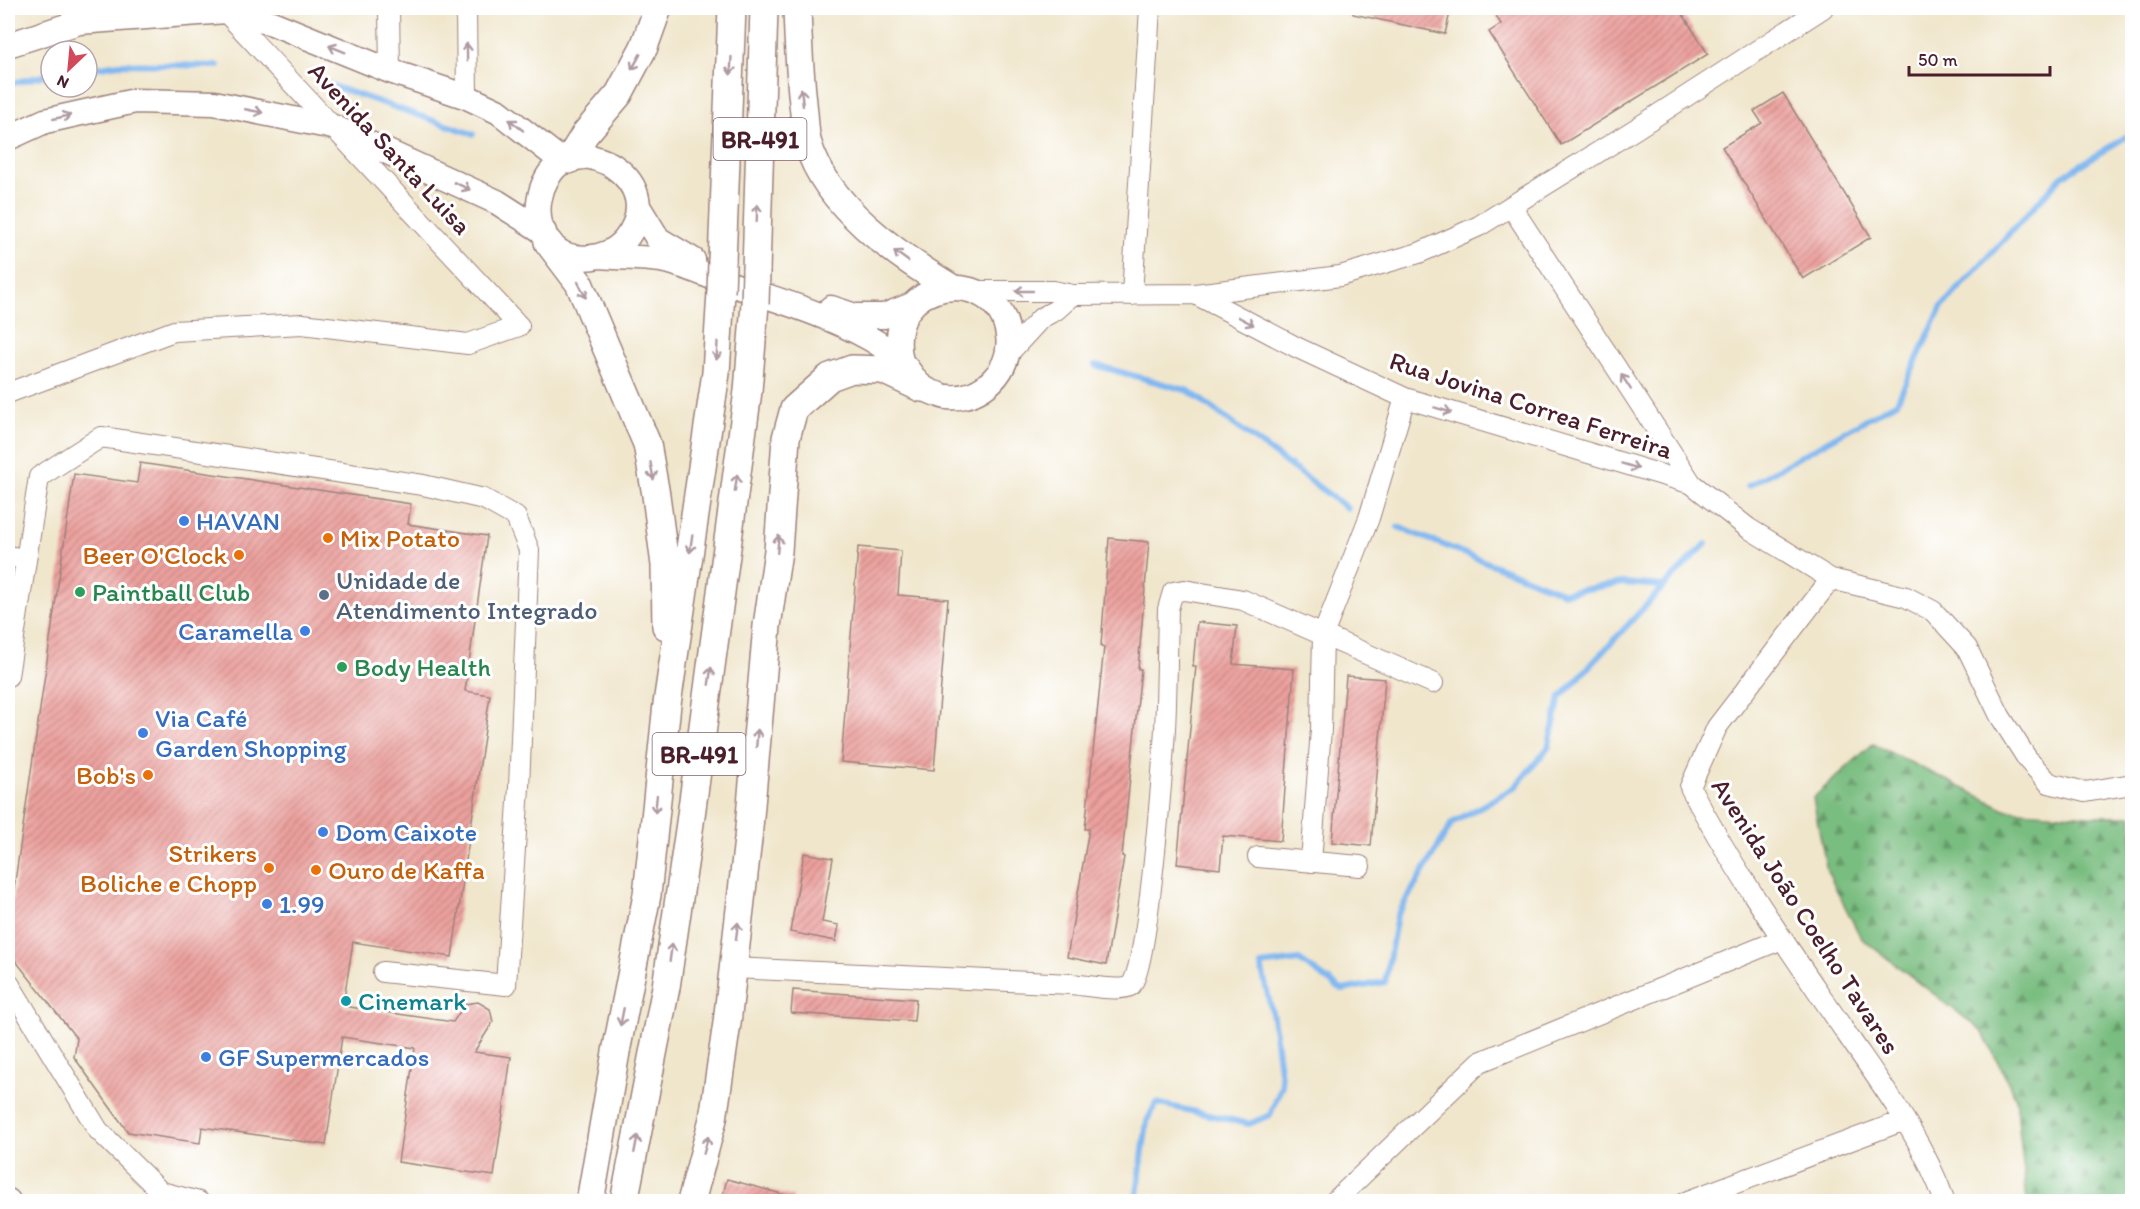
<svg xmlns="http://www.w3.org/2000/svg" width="2140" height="1209" font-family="Itim,sans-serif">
  <defs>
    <pattern id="forest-firs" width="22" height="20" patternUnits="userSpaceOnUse" patternTransform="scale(1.5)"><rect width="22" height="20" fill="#79bd80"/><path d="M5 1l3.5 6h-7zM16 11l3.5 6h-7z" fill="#659969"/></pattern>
    <pattern id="building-hatch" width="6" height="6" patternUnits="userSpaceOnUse" patternTransform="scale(1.5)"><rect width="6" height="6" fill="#eca19e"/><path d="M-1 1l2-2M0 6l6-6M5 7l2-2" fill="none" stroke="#c18381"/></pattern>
  </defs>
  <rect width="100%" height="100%" fill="#fff"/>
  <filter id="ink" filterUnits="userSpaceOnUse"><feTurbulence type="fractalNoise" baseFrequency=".0167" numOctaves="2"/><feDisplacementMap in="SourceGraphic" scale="12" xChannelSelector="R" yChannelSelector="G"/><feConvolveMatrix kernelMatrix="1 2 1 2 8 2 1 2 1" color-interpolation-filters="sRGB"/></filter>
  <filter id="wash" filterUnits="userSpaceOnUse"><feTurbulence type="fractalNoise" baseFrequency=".008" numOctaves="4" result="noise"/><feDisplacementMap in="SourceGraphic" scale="24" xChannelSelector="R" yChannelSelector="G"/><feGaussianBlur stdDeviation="1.35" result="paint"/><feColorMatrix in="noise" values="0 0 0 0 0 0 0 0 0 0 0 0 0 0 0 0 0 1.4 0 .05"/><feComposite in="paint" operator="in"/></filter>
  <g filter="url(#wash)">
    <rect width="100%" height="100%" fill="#f0e6cc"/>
    <path fill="url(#forest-firs)" stroke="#626e56" stroke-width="1.5" d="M1873 744 2007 810 2088 816H2132V1201H2027L2016 1098 1982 1031 1861 938 1827 871 1813 798Z"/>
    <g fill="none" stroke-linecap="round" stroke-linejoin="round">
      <path stroke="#80b7f0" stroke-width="6" d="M87 69 119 64 218 66
        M8 84 51 74
        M327 84 473 134
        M1095 365 1189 391 1347 508
        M1748 486 1897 402 1941 308 2061 177 2132 133
        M1398 527 1564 593 1622 583 1664 586 1706 544
        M1136 1202 1147 1121 1156 1103 1249 1124 1270 1115 1282 1085 1273 1017 1261 965 1299 960 1342 990 1385 982 1397 916 1452 823 1515 787 1548 748 1560 698 1664 586"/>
    </g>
    <g id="blocks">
      <path fill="url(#building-hatch)" d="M1353 8H1451L1445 34 1353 14Z
        M1491 8H1679L1708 54 1561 145 1489 32 1501 24Z
        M1783 93 1871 237 1803 279 1722 147 1762 123 1754 111Z
        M140 463 411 504 408 524 487 536 465 691 490 695 452 957 353 942 343 1006 453 1022 465 1004 478 1002 490 1009 493 1022 474 1052 511 1057 494 1176 398 1162 415 1048 342 1037 326 1145 202 1127 200 1143 128 1132 74 1057 77 1039 8 951V930L74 474 137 483Z
        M1109 538 1149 542 1138 669H1141L1122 856 1124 857 1106 965 1067 957 1089 829H1085L1104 647 1101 646Z
        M858 547 901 551 898 595 948 599 934 770 841 762Z
        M1197 622 1237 626 1233 664 1294 669 1281 841 1223 836 1220 869 1177 864 1196 666H1193Z
        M1346 676 1385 679 1371 846 1332 842Z
        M804 853 833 858 822 922 839 925 836 941 790 932Z
        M793 990 916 999 914 1021 791 1013Z
        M727 1179 793 1197 792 1202H721Z"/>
    </g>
  </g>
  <g filter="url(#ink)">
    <use href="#blocks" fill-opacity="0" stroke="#9d827c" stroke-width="1.5"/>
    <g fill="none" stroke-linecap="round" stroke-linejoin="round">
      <g stroke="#9d827c" stroke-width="22">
        <path id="minor" d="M389 8 390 71
          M466 8 467 97
          M1511 206 1692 484 1748 528 1831 579 1906 597 1933 611 1967 648 2000 716 2028 760 2049 783 2085 792 2132 784
          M975 291H1053L1073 295 1195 294 1340 276 1419 253 1479 226 1634 130 1823 8
          M1195 294 1298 348 1405 398 1692 484
          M1132 295 1150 8
          M1008 354 1041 318 1056 310 1073 295
          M8 393 174 331 302 324 468 344 519 326 222 8
          M8 556 26 559
          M1831 579 1717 727 1690 787C1735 873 1792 953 1846 1033 1883 1087 1923 1139 1945 1202
          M8 676 39 477 101 437 423 485 484 499 516 517 529 550 519 787 506 985 383 972
          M1258 857 1360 866
          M1311 862 1321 729 1323 635 1369 518 1405 398
          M733 968 1071 984C1084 985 1120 992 1130 986 1148 974 1163 762 1165 729 1167 689 1167 649 1168 609L1173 592 1184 590 1243 600 1433 683
          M8 982 98 1130 171 1202
          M161 1192 199 1202
          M1334 1202 1480 1062 1782 939
          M1685 1202 1905 1120"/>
      </g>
      <g stroke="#9d827c" stroke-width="27">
        <path id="major" d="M8 45 79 22 226 11 272 23 390 71 467 97 499 112 562 161
          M8 138 45 121 135 101 214 103 333 127 497 202 544 232
          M588 156C596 159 606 161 613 166 641 185 646 214 625 240 607 262 565 265 548 241 531 217 538 180 561 162 567 158 580 158 588 156Z
          M639 208 658 239 693 260
          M601 256C621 258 641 257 660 260 680 263 705 275 725 282 773 299 824 313 869 338 880 344 893 354 902 363 916 377 913 385 934 393 938 394 943 397 947 397 981 401 1013 370 1008 335 999 263 881 275 901 362
          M831 308 855 316H884L912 305
          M8 1201V1202"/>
      </g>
      <g stroke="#9d827c" stroke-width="30">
        <path id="highway" d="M797 8C798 43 800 77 804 113 805 123 805 135 808 144 827 207 897 255 950 287
          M569 160 585 134 619 94 644 47 658 8
          M548 242 579 283 647 444 656 495 665 565 666 626
          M722 262 732 8
          M756 271 764 8
          M590 1202 616 1052 647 895 667 704 716 373 721 292
          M624 1202 666 987 690 823 748 391 755 304
          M691 1202 713 1119 727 1023 748 839 767 626 778 551 786 438 794 409 830 377 852 369 883 370 921 388"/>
      </g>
      <use href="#minor" stroke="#fff" stroke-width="20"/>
      <use href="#major" stroke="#fff" stroke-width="24"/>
      <use href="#highway" stroke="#fff" stroke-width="27"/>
      <g stroke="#9d827c" stroke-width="30" stroke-linecap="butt">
        <path id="highway-bridge" d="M721 292 722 262
          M755 304 756 271"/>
      </g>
      <use href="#highway-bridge" stroke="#fff" stroke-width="27"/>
    </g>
    <defs><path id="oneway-shaft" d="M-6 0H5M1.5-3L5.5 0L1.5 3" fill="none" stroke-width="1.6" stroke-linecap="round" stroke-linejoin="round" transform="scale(1.5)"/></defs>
    <g stroke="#ae9aa0">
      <use href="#oneway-shaft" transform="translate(337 49) rotate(-158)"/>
      <use href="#oneway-shaft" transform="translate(467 52) rotate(-91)"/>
      <use href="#oneway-shaft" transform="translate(636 62) rotate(119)"/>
      <use href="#oneway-shaft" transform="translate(731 66) rotate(93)"/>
      <use href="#oneway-shaft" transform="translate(802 97) rotate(-96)"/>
      <use href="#oneway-shaft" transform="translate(254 111) rotate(11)"/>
      <use href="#oneway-shaft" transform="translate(62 117) rotate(-13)"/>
      <use href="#oneway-shaft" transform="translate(516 125) rotate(-142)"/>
      <use href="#oneway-shaft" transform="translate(462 186) rotate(25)"/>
      <use href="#oneway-shaft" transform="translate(757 213) rotate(-88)"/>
      <use href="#oneway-shaft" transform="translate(901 256) rotate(-144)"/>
      <use href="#oneway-shaft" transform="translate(582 290) rotate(64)"/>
      <use href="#oneway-shaft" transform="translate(1024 291) rotate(180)"/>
      <use href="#oneway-shaft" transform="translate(1246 321) rotate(28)"/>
      <use href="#oneway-shaft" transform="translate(717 351) rotate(93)"/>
      <use href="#oneway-shaft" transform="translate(1626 382) rotate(-123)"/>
      <use href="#oneway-shaft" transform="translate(1443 410) rotate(17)"/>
      <use href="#oneway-shaft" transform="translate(1630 466) rotate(17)"/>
      <use href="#oneway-shaft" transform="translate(652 471) rotate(80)"/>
      <use href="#oneway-shaft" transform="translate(736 483) rotate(-82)"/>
      <use href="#oneway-shaft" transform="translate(691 544) rotate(98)"/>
      <use href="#oneway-shaft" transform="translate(778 544) rotate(-85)"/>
      <use href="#oneway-shaft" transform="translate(710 676) rotate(-82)"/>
      <use href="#oneway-shaft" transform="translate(757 738) rotate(-85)"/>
      <use href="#oneway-shaft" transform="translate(656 804) rotate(96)"/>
      <use href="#oneway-shaft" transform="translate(737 931) rotate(-83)"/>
      <use href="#oneway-shaft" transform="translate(671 952) rotate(-82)"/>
      <use href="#oneway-shaft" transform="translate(622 1017) rotate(101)"/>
      <use href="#oneway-shaft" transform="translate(636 1144) rotate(-79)"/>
      <use href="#oneway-shaft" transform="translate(706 1145) rotate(-75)"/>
    </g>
  </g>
  <g fill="#3f7fe0" stroke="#fff" stroke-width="2">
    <circle cx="184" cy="521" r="6"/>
    <circle cx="305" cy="631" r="6"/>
    <circle cx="143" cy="733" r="6"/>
    <circle cx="323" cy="832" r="6"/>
    <circle cx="267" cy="904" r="6"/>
    <circle cx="206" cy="1057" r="6"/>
  </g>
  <g fill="#e8710a" stroke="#fff" stroke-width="2">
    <circle cx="328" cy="538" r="6"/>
    <circle cx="239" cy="555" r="6"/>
    <circle cx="148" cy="775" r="6"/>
    <circle cx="269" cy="868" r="6"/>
    <circle cx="316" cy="870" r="6"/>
  </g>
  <g fill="#2e9e5b" stroke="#fff" stroke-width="2">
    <circle cx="80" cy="592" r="6"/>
    <circle cx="342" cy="667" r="6"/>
  </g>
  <circle fill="#5c6f8a" stroke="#fff" stroke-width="2" cx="324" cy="595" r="6"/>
  <circle fill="#0f9aa8" stroke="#fff" stroke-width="2" cx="346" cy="1001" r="6"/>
  <g text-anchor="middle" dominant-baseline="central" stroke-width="6" stroke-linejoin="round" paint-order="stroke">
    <g fill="#fff" stroke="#80626b" stroke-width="1.5">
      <rect x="713.5" y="118" width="93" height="42" rx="4.5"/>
      <rect x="652.5" y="733" width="93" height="42" rx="4.5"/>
    </g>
    <g font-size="24" font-weight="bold" fill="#4a1f2b">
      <text x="760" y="139">BR-491</text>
      <text x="699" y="754">BR-491</text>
    </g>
    <g font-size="26" fill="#4a1f2b" stroke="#fff">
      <text transform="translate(390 148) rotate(47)">Avenida Santa Luisa</text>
      <text transform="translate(1531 405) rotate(18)">Rua Jovina Correa Ferreira</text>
      <text transform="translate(1806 916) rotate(57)">Avenida João Coelho Tavares</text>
    </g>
    <g font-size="26" fill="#366cbe" stroke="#fff" text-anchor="start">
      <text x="196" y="521">HAVAN</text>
      <text x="293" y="631" text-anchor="end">Caramella</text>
      <text x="155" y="718">Via Café<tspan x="155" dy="30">Garden Shopping</tspan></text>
      <text x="335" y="832">Dom Caixote</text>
      <text x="279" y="904">1.99</text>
      <text x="218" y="1057">GF Supermercados</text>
    </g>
    <g font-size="26" fill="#c56008" stroke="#fff" text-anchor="end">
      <text x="340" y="538" text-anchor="start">Mix Potato</text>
      <text x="227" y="555">Beer O'Clock</text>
      <text x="136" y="775">Bob's</text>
      <text x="257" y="853">Strikers<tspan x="257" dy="30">Boliche e Chopp</tspan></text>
      <text x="328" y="870" text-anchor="start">Ouro de Kaffa</text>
    </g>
    <g font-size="26" fill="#4e5e75" stroke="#fff" text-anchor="start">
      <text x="336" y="580">Unidade de<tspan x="336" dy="30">Atendimento Integrado</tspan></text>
    </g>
    <g font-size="26" fill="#27864d" stroke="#fff" text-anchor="start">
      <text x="92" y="592">Paintball Club</text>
      <text x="354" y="667">Body Health</text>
    </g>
    <g font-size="26" fill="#0d838f" stroke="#fff" text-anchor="start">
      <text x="358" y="1001">Cinemark</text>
    </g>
  </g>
  <rect width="2140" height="1209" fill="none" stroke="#fff" stroke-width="30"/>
  <g transform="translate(69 69) rotate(206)"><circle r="28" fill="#ffffff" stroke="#b7a5aa" stroke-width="1.5"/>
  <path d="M0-4.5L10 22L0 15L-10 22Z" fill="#d1495b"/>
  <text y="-9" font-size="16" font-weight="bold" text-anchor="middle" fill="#4a1f2b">N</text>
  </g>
  <path d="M1909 66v9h141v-9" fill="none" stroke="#4a1f2b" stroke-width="3"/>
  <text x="1918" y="66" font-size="18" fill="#4a1f2b" stroke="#ffffff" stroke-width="4.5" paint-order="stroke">50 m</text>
</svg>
